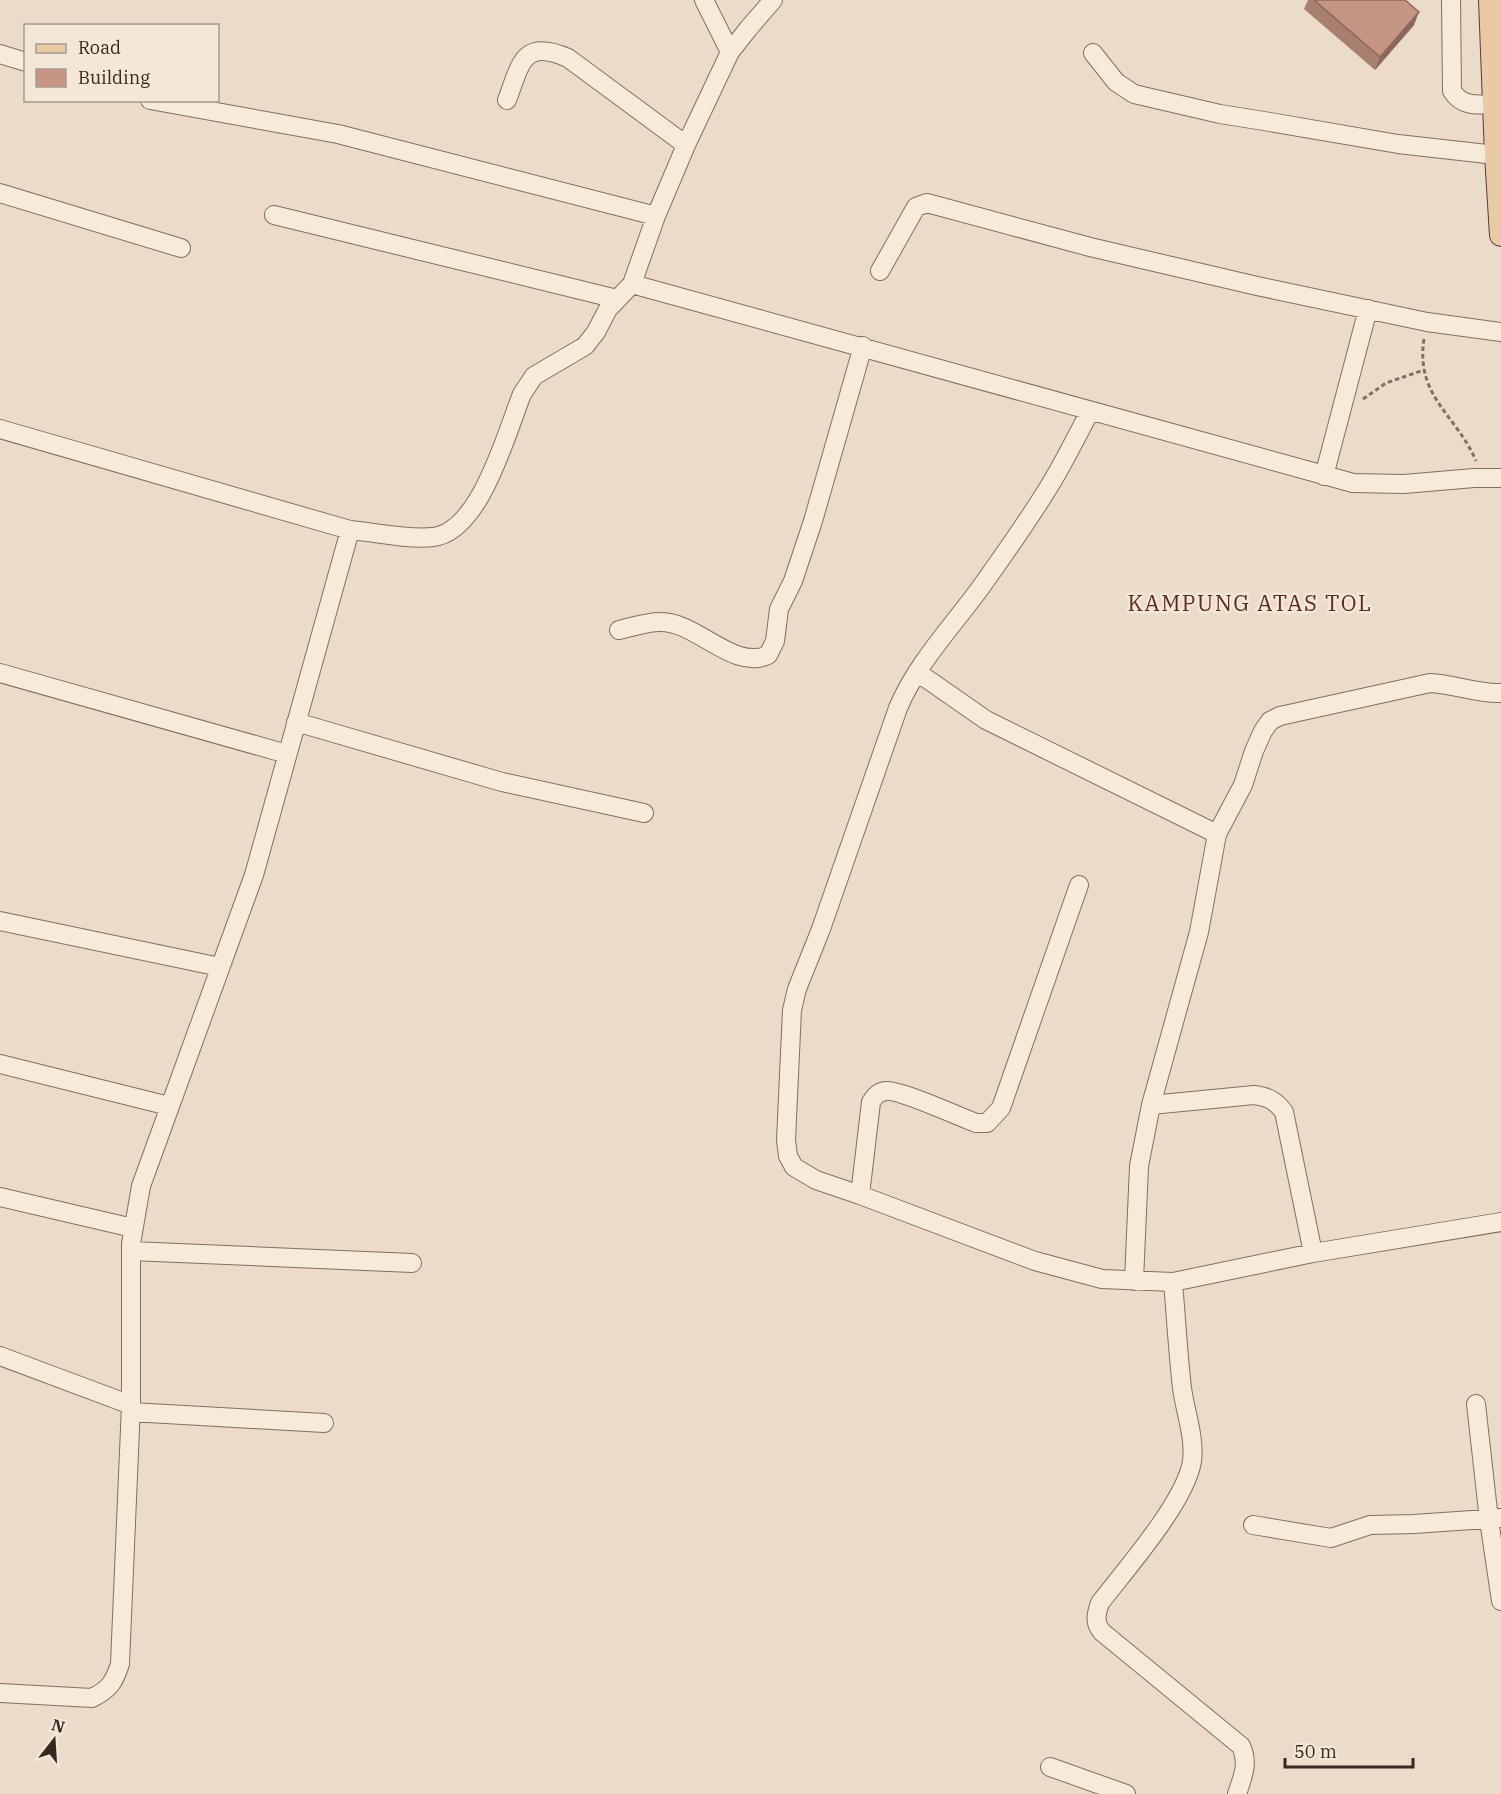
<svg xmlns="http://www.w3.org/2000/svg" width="1501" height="1794" font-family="'IBM Plex Serif',serif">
  <rect width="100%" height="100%" fill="#ebdbc9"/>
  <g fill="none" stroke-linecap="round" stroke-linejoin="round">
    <g stroke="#856e5f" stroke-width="20">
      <path id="minor" d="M704 0 730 52
        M1451 0 1452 91C1462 107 1477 105 1494 104
        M1093 53 1116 82 1134 94 1220 114 1270 122 1398 144 1496 155
        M0 54 26 62
        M150 100 338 134 656 216
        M507 100C521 64 522 38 568 58L686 145
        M0 193 181 248
        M274 215 617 299
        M880 271 916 207 927 203 1090 247 1257 286 1427 322 1501 332
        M632 284 1353 483 1404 484 1474 478H1501
        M1090 411C1078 434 1066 458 1053 480 1031 517 1006 552 981 587 952 627 917 663 898 708L821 929 797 989 792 1010 786 1140 788 1156 794 1167 816 1180 860 1195 1035 1261 1102 1279 1173 1282
        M0 429 350 530
        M1324 476 1368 309
        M619 630C632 627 647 622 660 622 696 621 733 671 768 655L775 641 779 609 793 581 813 521 863 346
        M917 672 986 720 1217 834
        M0 673 287 754
        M296 722 502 782 644 813
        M0 921 220 967
        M0 1064 169 1106
        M1151 1105 1254 1095C1268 1097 1275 1100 1284 1112L1313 1253
        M860 1195 871 1102C875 1096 878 1092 886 1091 898 1089 960 1117 976 1123H987L1001 1108 1079 885
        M0 1197 133 1228
        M131 1251 412 1263
        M1134 1281 1139 1166 1151 1105 1199 932 1217 834 1243 785 1254 751 1263 731 1270 721 1280 716 1430 683C1455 684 1476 694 1501 693
        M0 1356 131 1405
        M1476 1404 1489 1520 1501 1601
        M131 1412 324 1423
        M1253 1525 1331 1538 1370 1525 1414 1524 1501 1518
        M0 1693 92 1698C110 1689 114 1682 120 1664L131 1405V1244L141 1186 254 875 350 530C375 532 408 540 433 537 480 532 506 434 522 394L534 376 585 346 596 332 608 309 632 284 656 216 686 145 730 52 748 29 773 0
        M1050 1767 1126 1794
        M1237 1794C1243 1776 1249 1763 1241 1746L1102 1632C1094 1623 1096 1614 1100 1603 1126 1569 1186 1501 1192 1461 1195 1437 1185 1411 1182 1388 1178 1353 1176 1317 1173 1282L1313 1253 1501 1222"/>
    </g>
    <g stroke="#543d33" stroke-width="24">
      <path id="major" d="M1490 0 1496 155 1501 235"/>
    </g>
    <path stroke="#856e5f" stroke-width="3" stroke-dasharray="4.5 3" stroke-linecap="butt" d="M1424 339C1415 397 1457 415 1476 461
      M1363 399 1386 383 1424 370"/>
    <use href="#minor" stroke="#f6eadb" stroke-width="18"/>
    <use href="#major" stroke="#eacaa5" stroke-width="22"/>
  </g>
  <path fill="#a97f70" d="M1308 0H1405L1414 25 1375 70 1304 9Z"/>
  <path fill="#8a685b" d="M1419 12 1414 25 1375 70 1380 57Z"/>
  <path fill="#c59482" stroke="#8a685b" stroke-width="1.5" d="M1314 0H1405L1419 12 1380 57Z"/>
  <g text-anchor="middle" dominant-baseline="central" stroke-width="5" stroke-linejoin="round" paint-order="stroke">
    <g font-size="22" letter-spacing="1.5" fill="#602825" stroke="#f3e7d8">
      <text x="1250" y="602">KAMPUNG ATAS TOL</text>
    </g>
  </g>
  <rect x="24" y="24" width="195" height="78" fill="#f3e7d8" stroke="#a89b8f" stroke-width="1.5"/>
  <rect x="36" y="44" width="30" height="9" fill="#eacaa5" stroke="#a89b8f" stroke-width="1.5"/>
  <text x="78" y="54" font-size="18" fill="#372921">Road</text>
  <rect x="36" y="69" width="30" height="18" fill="#c59482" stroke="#a89b8f" stroke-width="1.5"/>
  <text x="78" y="84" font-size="18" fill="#372921">Building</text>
  <g transform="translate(54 1740) rotate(17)" stroke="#f3e7d8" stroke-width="4.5" paint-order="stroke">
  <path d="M0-4.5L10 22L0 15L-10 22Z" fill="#372921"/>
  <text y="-9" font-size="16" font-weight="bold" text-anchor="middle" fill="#372921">N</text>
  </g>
  <path d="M1285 1758v9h128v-9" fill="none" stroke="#372921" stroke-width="3"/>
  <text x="1294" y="1758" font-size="18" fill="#372921" stroke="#f3e7d8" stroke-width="4.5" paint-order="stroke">50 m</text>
</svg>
